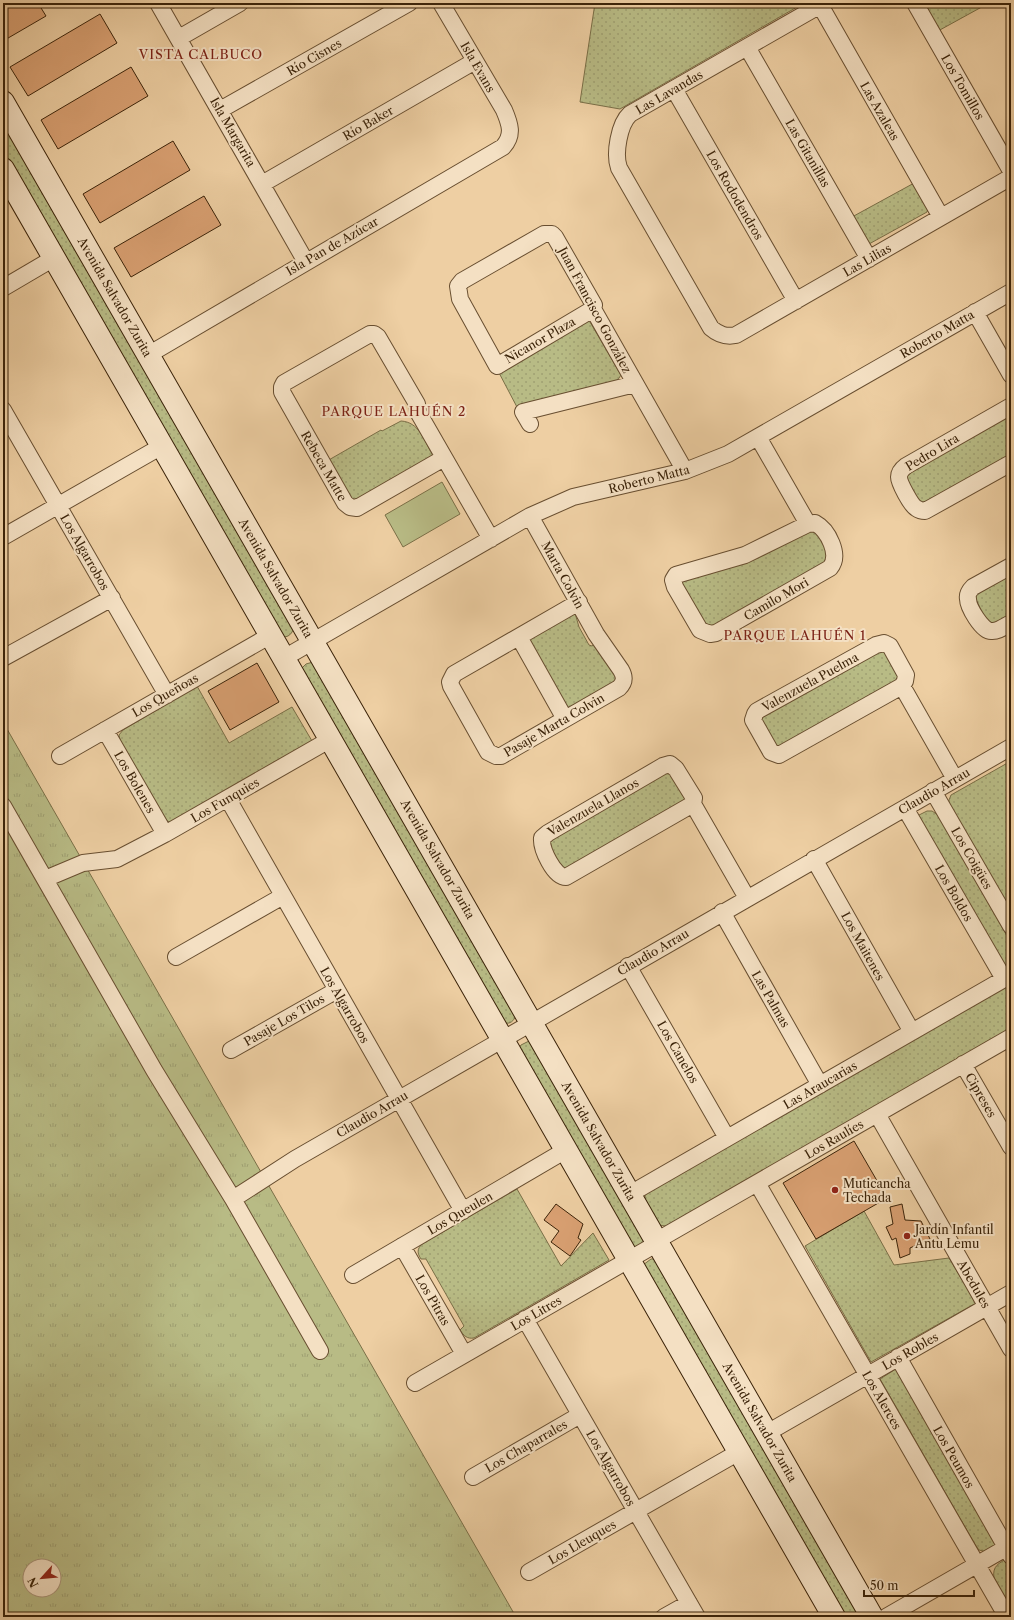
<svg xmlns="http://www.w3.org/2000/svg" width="1014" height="1620" font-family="'Libre Caslon Text',serif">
  <defs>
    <pattern id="grass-tufts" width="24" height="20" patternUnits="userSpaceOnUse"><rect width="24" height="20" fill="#b8bb85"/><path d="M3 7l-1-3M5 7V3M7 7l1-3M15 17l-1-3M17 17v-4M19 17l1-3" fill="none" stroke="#9fa072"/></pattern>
    <pattern id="park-dots" width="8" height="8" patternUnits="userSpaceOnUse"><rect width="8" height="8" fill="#b8bb85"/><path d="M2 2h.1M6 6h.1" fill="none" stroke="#9fa072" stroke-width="1.8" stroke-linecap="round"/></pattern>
  </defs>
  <rect width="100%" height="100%" fill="#eecfa3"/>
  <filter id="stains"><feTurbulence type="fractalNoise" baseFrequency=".005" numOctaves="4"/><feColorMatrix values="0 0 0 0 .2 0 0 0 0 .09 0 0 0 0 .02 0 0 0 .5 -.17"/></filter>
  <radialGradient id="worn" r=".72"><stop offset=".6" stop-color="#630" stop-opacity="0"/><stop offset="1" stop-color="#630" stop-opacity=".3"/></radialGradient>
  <path fill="url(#grass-tufts)" stroke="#7a6f47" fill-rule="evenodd" d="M3 722 516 1617H3ZM30 1566H54V1590H30Z"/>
  <path fill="url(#park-dots)" stroke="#7a6f47" d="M595 3H804L620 109 580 102Z
    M923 3H989L938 31Z
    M3 118 294 628C291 636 286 639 279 635L3 154Z
    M916 182 928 208 927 212 869 244 852 217Z
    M586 319 590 322 621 375 615 384 518 409 497 369Z
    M1011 412V458L921 507 903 477Z
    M401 421C419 422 424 440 432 454V458L352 503 327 461 381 430 382 431Z
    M810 528 818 530 831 559 708 629 680 582Z
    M1011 571V618L987 625 972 594Z
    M575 613 579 627 589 645 592 646 596 643 620 679 570 711 527 640Z
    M886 648 900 681 777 750 759 715Z
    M313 662 516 1016C513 1021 511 1024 505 1023L301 669 306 664Z
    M197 686 229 743 292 707 312 741 174 821 169 822 165 819 120 740 119 735 123 730Z
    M1011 761V912L949 804V800L951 795Z
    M668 770 689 798 565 873 547 845 550 837Z
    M927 811H932L938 815 1011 943V967L1006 970 917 816Z
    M1011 982V1029L666 1226 658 1225C653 1215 640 1202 647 1191Z
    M529 1041 531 1042 646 1242 635 1249 519 1048 521 1045Z
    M517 1189 561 1266 593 1233 609 1260 474 1338C467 1339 464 1336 460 1330L464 1326 426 1259H421C417 1253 417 1249 422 1244Z
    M864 1211 894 1265 949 1258 976 1303 871 1362 805 1246Z
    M651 1259H655L861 1617H842L643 1265Z
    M899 1367 1000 1544 987 1552 979 1550 976 1546 880 1379Z
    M1008 1558 1011 1563V1608L994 1578C992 1566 999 1563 1008 1558Z"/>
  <path fill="#b8bb85" stroke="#7a6f47" d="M442 482 460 514 403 547 385 515Z"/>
  <path fill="#d9a072" stroke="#3b2309" d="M3 3H38L46 16 3 41Z
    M100 14 117 43 28 96 10 67Z
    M131 67 148 96 58 149 41 120Z
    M173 141 190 170 100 223 83 194Z
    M204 196 221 225 131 277 114 248Z
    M257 663 279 702 230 730 208 691Z
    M854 1141 887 1198 816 1239 783 1183Z
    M556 1204 583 1224 578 1238 581 1240 570 1256 551 1242 559 1231 544 1220Z
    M902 1204 905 1220 921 1221 930 1239 910 1248V1254L900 1258 896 1238 892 1240 886 1227 893 1224 890 1207Z"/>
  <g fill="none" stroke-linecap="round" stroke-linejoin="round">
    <g stroke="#684e30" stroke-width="18">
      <path id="minor" d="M158 3 306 262
        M824 3 630 114C619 124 614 154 619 168L711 328C719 335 726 337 736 335L1011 177
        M915 3 1011 171
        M820 5 941 217
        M179 38 240 3
        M747 47 869 259
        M674 89 796 301
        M220 110 409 3
        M262 184 475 61
        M3 288 54 258
        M593 309 497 366 460 299 458 286 462 281 544 234H552L555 237 594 305 593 309 685 471
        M975 312 1011 375
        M148 355 503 147C514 135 510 124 504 110L441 3
        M1011 406 906 466C902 469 899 472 899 477 899 483 911 505 916 508 919 510 922 511 925 511L1011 463
        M3 410 167 695
        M530 424 523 412 635 384
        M758 437 808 524
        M444 458 357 508 350 507 345 503 282 392V387L284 383 370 334H374L378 337 417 404 418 412 491 539
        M530 516 596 634 621 670C625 677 625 682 619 688L501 756H496L488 752 451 686 450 682 454 674 579 602
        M815 523C828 530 841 555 830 568L716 633 710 634 700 630 675 587 673 580 676 575 745 555 808 524Z
        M3 537 162 446
        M1011 566 973 587C969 591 967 594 968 599 968 607 982 631 991 631 998 632 1005 626 1011 623
        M519 637 565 719
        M884 643 890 646 906 675 905 681 902 686 779 755 771 752 753 720 755 714 757 711 876 645Z
        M3 658 112 598
        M284 658 530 516 573 497 685 471 728 454 1011 292
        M902 686 955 779
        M105 730 165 834
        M60 756 271 635
        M933 791 1011 926
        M228 799 463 1211
        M693 804 566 877C554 877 541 849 542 838L548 833 663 766 670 764 676 769 694 798 693 804 747 898
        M3 806 154 1070 233 1199 320 1351
        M905 808 1004 979
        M814 859 912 1032
        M45 879 83 863 117 859 165 834 331 739
        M722 912 820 1085
        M176 957 283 896
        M628 966 727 1138
        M231 1050 337 990
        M963 1064 1011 1147
        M877 1114 1011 1349
        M757 1183 1007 1617
        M630 1194 1011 975
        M233 1199 295 1159 1011 747
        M656 1241 1011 1037
        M402 1246 464 1354
        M353 1275 566 1150
        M525 1319 697 1617
        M898 1357 1011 1556
        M415 1383 658 1243
        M767 1433 1011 1293
        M473 1477 580 1415
        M529 1572 739 1452
        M664 1617 689 1603
        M886 1617 1011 1545"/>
    </g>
    <g stroke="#3b2309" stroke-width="24">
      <path id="secondary" d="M3 102 872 1617
        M3 169 834 1617"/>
    </g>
    <use href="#minor" stroke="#f4e0c3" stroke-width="16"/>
    <use href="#secondary" stroke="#f4e0c3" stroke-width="22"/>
  </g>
  <g fill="#8f2418" stroke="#f4e0c3" stroke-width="1.5">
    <circle cx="835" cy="1190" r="4"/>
    <circle cx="907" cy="1236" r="4"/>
  </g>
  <g text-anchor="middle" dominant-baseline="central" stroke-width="4" stroke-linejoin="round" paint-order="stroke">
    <g font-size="12" fill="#3b2309" stroke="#f4e0c3">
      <text transform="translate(314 57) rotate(-30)">Río Cisnes</text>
      <text transform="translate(478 67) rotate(60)">Isla Evans</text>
      <text transform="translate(963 87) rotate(60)">Los Tomillos</text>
      <text transform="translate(669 92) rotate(-30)">Las Lavandas</text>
      <text transform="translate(880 111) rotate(60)">Las Azaleas</text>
      <text transform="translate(368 123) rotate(-30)">Río Baker</text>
      <text transform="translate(233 132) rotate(60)">Isla Margarita</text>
      <text transform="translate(808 153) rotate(60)">Las Gitanillas</text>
      <text transform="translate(735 195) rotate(60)">Los Rododendros</text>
      <text transform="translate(332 246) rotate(-30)">Isla Pan de Azúcar</text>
      <text transform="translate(867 260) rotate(-30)">Las Lilias</text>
      <text transform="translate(115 297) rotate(60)">Avenida Salvador Zurita</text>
      <text transform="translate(595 310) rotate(62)">Juan Francisco González</text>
      <text transform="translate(937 334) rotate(-30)">Roberto Matta</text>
      <text transform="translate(540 340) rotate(-30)">Nicanor Plaza</text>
      <text transform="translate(932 452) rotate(-31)">Pedro Lira</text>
      <text transform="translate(324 466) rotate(60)">Rebeca Matte</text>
      <text transform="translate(649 479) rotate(-14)">Roberto Matta</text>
      <text transform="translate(85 552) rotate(60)">Los Algarrobos</text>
      <text transform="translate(563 575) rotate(61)">Marta Colvin</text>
      <text transform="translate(276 578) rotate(60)">Avenida Salvador Zurita</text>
      <text transform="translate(776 599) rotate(-30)">Camilo Mori</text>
      <text transform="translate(810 682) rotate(-29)">Valenzuela Puelma</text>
      <text transform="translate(165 695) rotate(-30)">Los Queñoas</text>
      <text transform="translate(554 725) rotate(-30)">Pasaje Marta Colvin</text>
      <text transform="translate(135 782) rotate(60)">Los Bolenes</text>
      <text transform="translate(934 791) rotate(-30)">Claudio Arrau</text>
      <text transform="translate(225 800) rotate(-30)">Los Funquies</text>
      <text transform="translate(593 807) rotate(-30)">Valenzuela Llanos</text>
      <text transform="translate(972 858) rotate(60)">Los Coigües</text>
      <text transform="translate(438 859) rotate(60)">Avenida Salvador Zurita</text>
      <text transform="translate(954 893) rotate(60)">Los Boldos</text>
      <text transform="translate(863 946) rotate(61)">Los Maitenes</text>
      <text transform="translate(653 952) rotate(-30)">Claudio Arrau</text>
      <text transform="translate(771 999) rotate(60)">Las Palmas</text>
      <text transform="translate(345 1005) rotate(60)">Los Algarrobos</text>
      <text transform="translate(284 1020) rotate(-30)">Pasaje Los Tilos</text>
      <text transform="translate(678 1052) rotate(60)">Los Canelos</text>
      <text transform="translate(820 1085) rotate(-30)">Las Araucarias</text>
      <text transform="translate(981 1095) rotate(60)">Cipreses</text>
      <text transform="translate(372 1114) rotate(-30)">Claudio Arrau</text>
      <text transform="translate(834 1139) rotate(-30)">Los Raulíes</text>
      <text transform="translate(599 1141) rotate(60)">Avenida Salvador Zurita</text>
      <text transform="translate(460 1213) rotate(-30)">Los Queulen</text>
      <text transform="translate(974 1284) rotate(60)">Abedules</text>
      <text transform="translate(433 1300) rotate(60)">Los Pitras</text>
      <text transform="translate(536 1313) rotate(-30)">Los Litres</text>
      <text transform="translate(910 1351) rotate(-30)">Los Robles</text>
      <text transform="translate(882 1400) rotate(60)">Los Alerces</text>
      <text transform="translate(760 1422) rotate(60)">Avenida Salvador Zurita</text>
      <text transform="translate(526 1446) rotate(-30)">Los Chaparrales</text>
      <text transform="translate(954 1457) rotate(60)">Los Peumos</text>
      <text transform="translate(611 1468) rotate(60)">Los Algarrobos</text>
      <text transform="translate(582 1542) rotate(-30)">Los Lleuques</text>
    </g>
    <g font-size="12" fill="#3b2309" stroke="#f4e0c3" text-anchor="start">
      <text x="843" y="1183">Muticancha<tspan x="843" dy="14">Techada</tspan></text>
      <text x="915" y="1229">Jardín Infantil<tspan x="915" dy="14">Antu Lemu</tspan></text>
    </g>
    <g font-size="13" letter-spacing="1" fill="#7a1f14" stroke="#f4e0c3">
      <text x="201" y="54">VISTA CALBUCO</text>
      <text x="394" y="411">PARQUE LAHUÉN 2</text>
      <text x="795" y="635">PARQUE LAHUÉN 1</text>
    </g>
  </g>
  <rect width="1014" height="1620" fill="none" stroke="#eecfa3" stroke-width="16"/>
  <rect x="4" y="4" width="1006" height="1612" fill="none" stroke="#3b2309" stroke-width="2"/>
  <rect x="8" y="8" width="998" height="1604" fill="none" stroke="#3b2309"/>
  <g transform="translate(42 1578) rotate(243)"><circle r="19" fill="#f4e0c3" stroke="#aa9479"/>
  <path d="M0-3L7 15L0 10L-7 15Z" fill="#8f2418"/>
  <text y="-6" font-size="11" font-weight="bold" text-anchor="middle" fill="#3b2309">N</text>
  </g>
  <path d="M864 1590v6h110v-6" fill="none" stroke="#3b2309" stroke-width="2"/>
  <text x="870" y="1590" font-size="12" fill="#3b2309" stroke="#f4e0c3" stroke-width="3" paint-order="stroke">50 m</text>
  <rect width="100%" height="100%" filter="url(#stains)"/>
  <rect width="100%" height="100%" fill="url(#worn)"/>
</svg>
